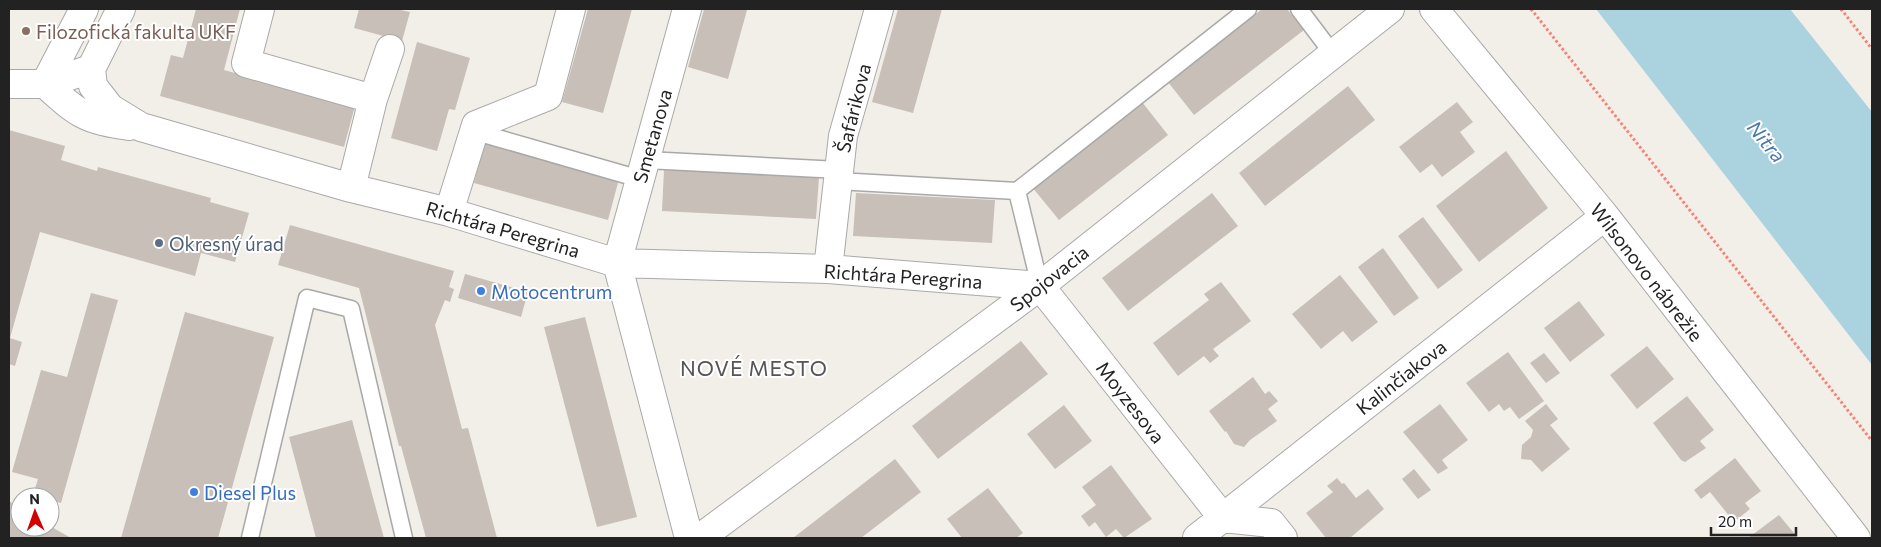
<svg xmlns="http://www.w3.org/2000/svg" width="1881" height="547" font-family="Commissioner,sans-serif">
  <rect width="100%" height="100%" fill="#f2efe9"/>
  <path fill="#aad3df" d="M1596 9H1790L1872 112V365Z"/>
  <path fill="#c7bfb8" d="M196 9H240L224 70 355 106 344 147 160 96 171 55 183 58Z
    M359 9H396L410 12 402 41 354 28Z
    M588 9H632L603 113 562 102Z
    M704 9 747 10 728 79 688 67Z
    M898 9H942L913 113 872 102Z
    M1262 9H1287L1304 30 1194 115 1168 82Z
    M417 42 470 58 455 110 449 109 437 151 391 138Z
    M1348 86 1375 120 1265 206 1239 173Z
    M1142 102 1168 135 1059 220 1032 187Z
    M1457 102 1473 122 1460 132 1475 152 1442 177 1432 164 1420 173 1399 147Z
    M9 130 65 146 61 160 97 171 98 167 211 198 210 202 249 213 235 262 201 253 195 276 40 232 10 338 22 342 15 366 9 364Z
    M485 142 619 179 608 220 474 183Z
    M1506 151 1548 208 1479 262 1436 206Z
    M664 170 819 177 816 219 662 211Z
    M856 193 995 200 992 243 853 236Z
    M1212 193 1238 226 1128 311 1102 278Z
    M1423 217 1463 270 1438 289 1398 236Z
    M290 225 454 271 449 287 454 289 450 302 445 300 435 325 462 429 468 428 497 538H426L401 446H399L359 288 278 265Z
    M1383 248 1419 298 1394 316 1358 267Z
    M465 274 528 292 521 317 458 298Z
    M1340 275 1378 322 1352 342 1343 331 1321 349 1292 314Z
    M1221 282 1251 321 1213 349 1219 356 1210 363 1204 356 1178 376 1153 343 1209 300 1204 294Z
    M91 293 118 300 61 503 50 500V497L33 495 38 479 12 472 41 370 67 377Z
    M1579 301 1605 335 1570 362 1544 328Z
    M185 312 274 337 218 538H121Z
    M585 317 637 517 597 527 544 327Z
    M1021 341 1048 374 938 459 912 426Z
    M1647 346 1674 379 1637 409 1610 375Z
    M1508 352 1544 401 1519 419 1510 407 1504 411 1499 404 1489 412 1466 383Z
    M1544 353 1560 373 1546 383 1530 363Z
    M1253 377 1265 394 1269 391 1278 401 1268 409 1277 421 1250 440 1244 447 1234 444 1226 431 1225 432 1209 411Z
    M1687 396 1714 430 1700 441 1706 448 1685 462 1681 460 1653 423Z
    M1440 404 1468 440 1442 460 1448 468 1438 474 1403 432Z
    M1546 404 1558 419 1550 425 1570 449 1542 472 1531 460 1521 459 1522 445 1531 437 1533 430 1525 421Z
    M1064 405 1092 441 1055 469 1027 434Z
    M352 420 384 538H316L289 437Z
    M1735 458 1761 491 1745 503 1750 509 1734 522 1710 492 1701 499 1694 490Z
    M895 459 921 492 861 538H793Z
    M1111 465 1152 519 1124 538 1116 529 1106 537 1095 522 1089 527 1081 516 1096 505 1082 487Z
    M1414 469 1431 490 1418 499 1402 479Z
    M1337 478 1342 484 1344 483 1356 498 1368 489 1384 509 1350 538H1326L1306 513 1333 492 1327 486Z
    M988 488 1023 533 1016 538H962L947 519Z
    M9 501 20 508V527L50 526 71 538H9Z
    M1779 515 1798 538H1748Z"/>
  <g fill="none" stroke-linecap="round" stroke-linejoin="round">
    <g stroke="#a9a9a9" stroke-width="19">
      <path id="lane" d="M1299 9 1333 54
        M487 135 640 179
        M646 160 839 170
        M837 181 1017 191 1040 286
        M1017 191 1248 9
        M250 538 307 298 351 309 404 538"/>
    </g>
    <g stroke="#a9a9a9" stroke-width="30">
      <path id="street" d="M84 9 45 84C77 113 86 121 130 126
        M260 9 246 63 373 99
        M687 9 617 263 689 538
        M1434 9 1605 216 1856 538
        M91 69 93 86 110 108 141 127 351 188 449 212 617 263 828 269 1040 286
        M91 69 121 9
        M9 84H45L91 69
        M351 188 373 99 390 49
        M449 212 476 125 548 96 571 9
        M828 269 843 136 879 9
        M1040 286 1223 518 1271 523 1283 538
        M700 538 1040 286 1390 9
        M1197 538 1605 216"/>
    </g>
    <path stroke="#fa8072" stroke-width="3" stroke-dasharray="2.5 2.5" stroke-linecap="butt" d="M1531 9 1872 441
      M1841 9 1872 49"/>
    <use href="#lane" stroke="#fff" stroke-width="16"/>
    <use href="#street" stroke="#fff" stroke-width="28"/>
  </g>
  <circle fill="#8d6e63" stroke="#fff" stroke-width="2" cx="26" cy="31" r="5"/>
  <circle fill="#5c6f8a" stroke="#fff" stroke-width="2" cx="159" cy="243" r="5"/>
  <g fill="#3f7fe0" stroke="#fff" stroke-width="2">
    <circle cx="481" cy="291" r="5"/>
    <circle cx="194" cy="492" r="5"/>
  </g>
  <g text-anchor="middle" dominant-baseline="central" stroke-width="4" stroke-linejoin="round" paint-order="stroke">
    <g font-size="19" fill="#785e54" stroke="#fff" text-anchor="start">
      <text x="36" y="31">Filozofická fakulta UKF</text>
    </g>
    <g font-size="19" fill="#222" stroke="#fff">
      <text transform="translate(853 108) rotate(-76)">Šafárikova</text>
      <text transform="translate(652 136) rotate(-74)">Smetanova</text>
      <text transform="translate(503 229) rotate(16)">Richtára Peregrina</text>
      <text transform="translate(1647 272) rotate(52)">Wilsonovo nábrežie</text>
      <text transform="translate(903 276) rotate(4)">Richtára Peregrina</text>
      <text transform="translate(1049 278) rotate(-38)">Spojovacia</text>
      <text transform="translate(1401 377) rotate(-38)">Kalinčiakova</text>
      <text transform="translate(1131 402) rotate(52)">Moyzesova</text>
    </g>
    <g font-size="19" fill="#4e5e75" stroke="#fff" text-anchor="start">
      <text x="169" y="243">Okresný úrad</text>
    </g>
    <g font-size="19" fill="#366cbe" stroke="#fff" text-anchor="start">
      <text x="491" y="291">Motocentrum</text>
      <text x="204" y="492">Diesel Plus</text>
    </g>
    <g font-size="20" font-style="italic" fill="#4a7aab" stroke="#fff">
      <text transform="translate(1767 141) rotate(51)">Nitra</text>
    </g>
    <g font-size="21" letter-spacing="1" fill="#555" stroke="#fff">
      <text x="754" y="367">NOVÉ MESTO</text>
    </g>
  </g>
  <rect width="1881" height="547" fill="none" stroke="#222222" stroke-width="20"/>
  <g transform="translate(35 512) rotate(358)"><circle r="24" fill="#ffffff" stroke="#a7a7a7"/>
  <path d="M0-4L9 19L0 12L-9 19Z" fill="#d40000"/>
  <text y="-8" font-size="14" font-weight="bold" text-anchor="middle" fill="#222222">N</text>
  </g>
  <path d="M1711 527v8h85v-8" fill="none" stroke="#222222" stroke-width="2.5"/>
  <text x="1718" y="527" font-size="15" fill="#222222" stroke="#ffffff" stroke-width="4" paint-order="stroke">20 m</text>
</svg>
